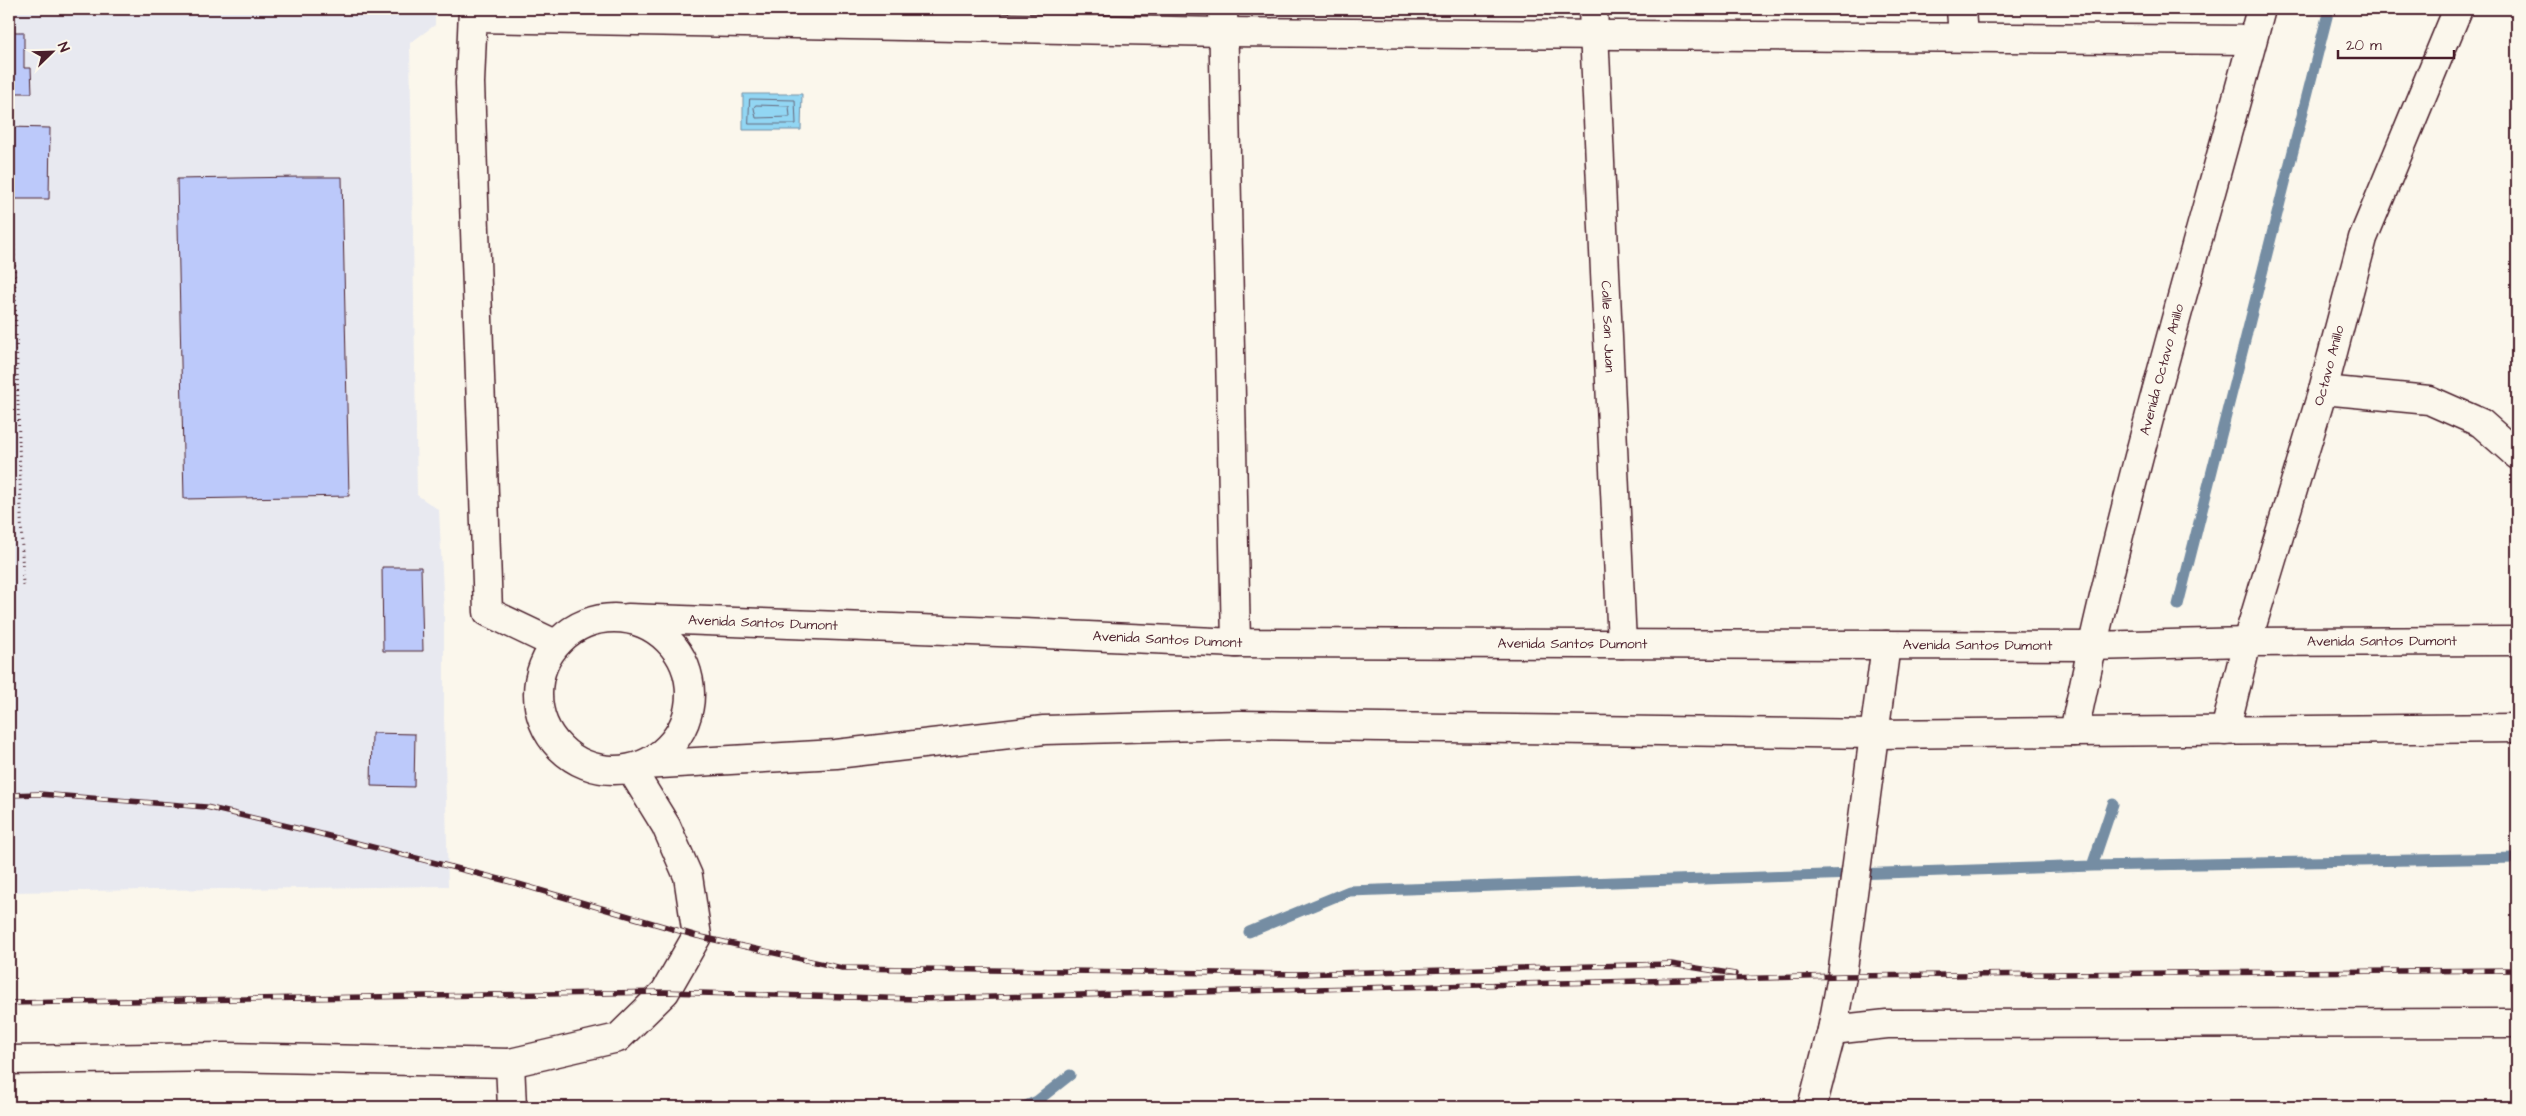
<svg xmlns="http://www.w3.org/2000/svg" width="2526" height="1116" font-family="'Architects Daughter',sans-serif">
  <rect width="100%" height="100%" fill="#fbf7ec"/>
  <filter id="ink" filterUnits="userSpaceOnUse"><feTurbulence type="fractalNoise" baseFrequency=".02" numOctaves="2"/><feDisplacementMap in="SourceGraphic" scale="10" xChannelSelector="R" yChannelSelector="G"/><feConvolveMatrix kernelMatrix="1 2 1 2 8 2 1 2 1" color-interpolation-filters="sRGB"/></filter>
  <g filter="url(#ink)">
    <path fill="#e8e9f0" d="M9 9H435V25L410 43 417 495 439 510 444 612V717L448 886 9 892Z"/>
    <path fill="#92d6f3" stroke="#758da3" d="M743 94H802L801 130H743Z"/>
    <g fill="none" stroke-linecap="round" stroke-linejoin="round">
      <path stroke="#67687b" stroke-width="1" d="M750 99 795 100 796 124H749Z
        M756 105 789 106 790 117 756 118 754 108Z"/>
      <path stroke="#758da3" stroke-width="11" d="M2178 605 2329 9
        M2092 866 2113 804
        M1249 932 1349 891 2092 866 2517 858
        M1024 1107 1037 1101 1070 1075"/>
    </g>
    <path fill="#bcc9fa" stroke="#4a1f2b" d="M9 32H24V68H31L32 93H9V102Z
      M9 127 50 128 49 199H9Z
      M300 177H342L349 496 184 499 177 179Z
      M382 567H421L423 651H383Z
      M372 733 415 734 414 787 371 786Z"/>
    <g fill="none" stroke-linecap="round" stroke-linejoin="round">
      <g stroke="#4a1f2b" stroke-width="31">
        <g id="minor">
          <path d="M473 9 470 83 488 612 555 644"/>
          <path d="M1223 9 1236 643"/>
          <path id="s1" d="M1593 9 1622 644"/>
          <path d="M1961 9 1963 37"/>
          <path d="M474 18 1225 32 2252 40"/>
          <path d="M2323 390 2429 400 2481 423 2517 455"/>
          <circle cx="614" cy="694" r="76"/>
          <path id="s2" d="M628 618 1024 633 1236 643 1886 645"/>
          <path d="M643 765 836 754 1044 730 1240 725 1875 734"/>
          <path d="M1832 1030 1887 1024 2517 1023"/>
          <path d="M9 1060 225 1057 510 1063 618 1038 665 992 697 936 688 876 666 826 631 769"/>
          <path d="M510 1063 512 1107"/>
        </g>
      </g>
      <g stroke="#4a1f2b" stroke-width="31">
        <g id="tertiary">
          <path id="s3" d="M2225 731 2247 642 2323 390 2363 238 2458 9"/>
          <path id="s4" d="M1875 734 2074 732C2124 488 2197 249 2261 9"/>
          <path id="s5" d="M1812 1107 1832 1030 1842 976 1886 645 2092 646"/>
        </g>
      </g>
      <g stroke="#4a1f2b" stroke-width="31">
        <g id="secondary">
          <path id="s6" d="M2092 646 2247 642 2517 641"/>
          <path d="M2074 732 2517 728"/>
        </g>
      </g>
      <path stroke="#4a1f2b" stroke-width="3" stroke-dasharray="1 4" stroke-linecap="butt" d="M13 220 23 587"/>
      <use href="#minor" stroke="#fbf7ec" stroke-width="28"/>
      <use href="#tertiary" stroke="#fbf7ec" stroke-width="28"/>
      <use href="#secondary" stroke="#fbf7ec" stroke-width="28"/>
      <g stroke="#4a1f2b" stroke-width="5.5">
        <path id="rail" d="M9 795 39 794 206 807 313 832 515 883 697 936 842 968 1295 974 1671 964 1735 974
          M9 1003 665 992 917 999 1842 976 2517 970"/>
      </g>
      <use href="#rail" stroke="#fbf7ec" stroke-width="4" stroke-dasharray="11" stroke-linecap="butt"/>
    </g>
  </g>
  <g text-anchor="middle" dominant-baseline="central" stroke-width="4" stroke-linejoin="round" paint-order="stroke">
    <g font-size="14" fill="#4a1f2b" stroke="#fbf7ec">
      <text stroke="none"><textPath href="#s1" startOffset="318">Calle San Juan</textPath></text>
      <text stroke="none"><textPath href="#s3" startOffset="380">Octavo Anillo</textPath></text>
      <text stroke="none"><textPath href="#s4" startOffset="572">Avenida Octavo Anillo</textPath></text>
      <text stroke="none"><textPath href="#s2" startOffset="135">Avenida Santos Dumont</textPath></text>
      <text stroke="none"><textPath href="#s2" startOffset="540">Avenida Santos Dumont</textPath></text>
      <text stroke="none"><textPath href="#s6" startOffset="290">Avenida Santos Dumont</textPath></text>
      <text stroke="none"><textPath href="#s2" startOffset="945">Avenida Santos Dumont</textPath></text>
      <text stroke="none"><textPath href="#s5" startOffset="560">Avenida Santos Dumont</textPath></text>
    </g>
  </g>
  <rect width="2526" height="1116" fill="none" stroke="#fbf7ec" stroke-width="30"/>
  <rect x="15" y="15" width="2496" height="1086" fill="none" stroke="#4a1f2b" stroke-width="2" filter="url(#ink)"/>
  <g transform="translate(52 52) rotate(67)" stroke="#fbf7ec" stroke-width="4" paint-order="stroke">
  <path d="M0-4L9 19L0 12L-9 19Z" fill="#4a1f2b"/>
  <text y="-8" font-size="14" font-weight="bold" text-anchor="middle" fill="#4a1f2b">N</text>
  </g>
  <path d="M2338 50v8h116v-8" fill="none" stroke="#4a1f2b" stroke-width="2.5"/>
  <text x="2346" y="50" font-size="15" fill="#4a1f2b" stroke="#fbf7ec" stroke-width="4" paint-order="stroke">20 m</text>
</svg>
